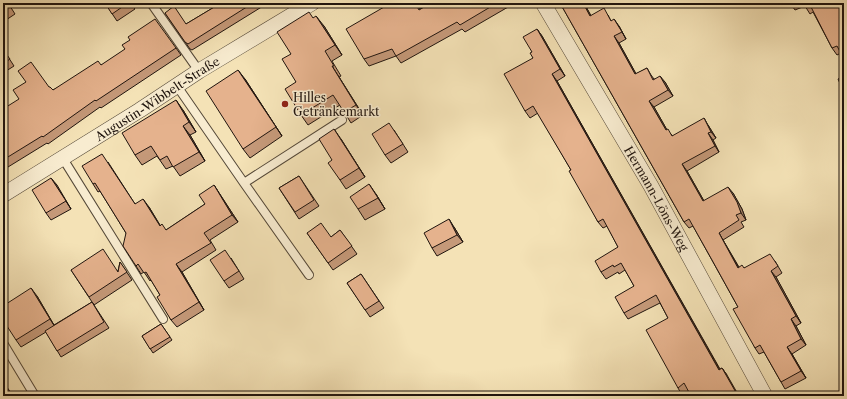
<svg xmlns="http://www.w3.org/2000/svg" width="847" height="399" font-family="'Libre Caslon Text',serif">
  <rect width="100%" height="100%" fill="#f4e2b6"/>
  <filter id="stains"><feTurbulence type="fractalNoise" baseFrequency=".005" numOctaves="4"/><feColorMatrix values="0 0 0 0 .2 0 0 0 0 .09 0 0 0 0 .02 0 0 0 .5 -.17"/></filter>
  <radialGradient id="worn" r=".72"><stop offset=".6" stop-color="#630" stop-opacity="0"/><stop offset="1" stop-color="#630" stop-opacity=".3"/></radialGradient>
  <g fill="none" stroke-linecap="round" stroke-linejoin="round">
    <g stroke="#544838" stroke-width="10">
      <path id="lane" d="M151 3 199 71
        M177 86 244 183 309 275
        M62 157 163 319
        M244 183 342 120
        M3 343 35 396"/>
    </g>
    <g stroke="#544838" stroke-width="16">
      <g id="street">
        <path id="s1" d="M543 3 651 186 765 396"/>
        <path id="s2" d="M3 195 140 110 199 71 312 3"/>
      </g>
    </g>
    <use href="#lane" stroke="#f8ecd0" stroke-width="8"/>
    <use href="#street" stroke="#f8ecd0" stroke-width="15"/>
  </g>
  <path fill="#c59979" stroke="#1f140e" d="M3 3H8L15 14 3 22Z
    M105 3H130L135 9 117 21Z
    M221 3H268L192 50 190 49 165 13 186 24Z
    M416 3 420 9 431 3H515L465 32 462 29 401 63 396 56 369 66 364 59Z
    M560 3H584L591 16 608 15 611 21 619 26 626 39 619 43 636 74 647 68 651 75 654 79 665 82 673 96 654 107 667 130 673 136 708 125 716 138 713 140 719 152 687 171 704 201 733 193 742 209 746 220 741 222 744 227 723 240 739 267 744 268 775 261 782 273 776 277 801 323 796 326 806 345 792 354 806 378 785 389 781 382 764 352 759 354 755 348 738 307 693 226 689 228 684 222Z
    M790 3H844L841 53 837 55 832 48 813 12 810 14 805 6 795 10Z
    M313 18 324 26 342 55 332 61 341 76 339 77 363 115 351 123 340 105 308 125 301 115 296 82 291 54Z
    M537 29 542 36 565 76 557 81 720 369 722 368 727 375 688 391 682 395 678 388 668 318 660 303 628 319 624 313 634 286 625 270 619 274 618 272 606 279 601 272 618 247 607 226 603 228 598 222 571 170 538 113 530 118 525 111 533 58 532 52Z
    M176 48 181 55 101 108 100 107 48 144 47 143 8 167 3 161V109L49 87 53 90 101 65Z
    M3 49 14 66 3 73Z
    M245 79 282 136 250 158 243 149Z
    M183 110 196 132 190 135 205 161 180 176 173 166 166 169 157 156 142 165 135 155Z
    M394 130 408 152 391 163 385 155Z
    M341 139 365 177 346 189 340 180 332 160Z
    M108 162 135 204 149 207 160 225 166 230 205 204 214 185 238 222 210 240 216 250 182 272 204 310 177 327 171 320 160 295 151 280 150 281 144 272 141 274 136 266 126 233 100 191 98 192 93 184Z
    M299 176 319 206 299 219 279 188Z
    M51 178 71 209 51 220 46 213Z
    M376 194 385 209 365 220 358 209Z
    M454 227 463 242 437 256 432 248Z
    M340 230 357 254 333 270 307 233 331 237Z
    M231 258 244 279 229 288 224 281Z
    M120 262 132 280 94 305 71 270 118 271Z
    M361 274 384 308 370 317 347 283Z
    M37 296 54 325 92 302 109 328 61 357 46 332 21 347 16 340Z
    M161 324 172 340 153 353 142 336Z"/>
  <path fill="#a07d63" stroke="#1f140e" d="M583 3H584L595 23 590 16Z
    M316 16 324 26 342 55 335 45Z
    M614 19 619 26 626 39 622 32Z
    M537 29 542 36 565 76 560 69Z
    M614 36 619 43 640 81 635 74Z
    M332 66 339 77 363 115 356 105Z
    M238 70 245 79 282 136Z
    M552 74 557 81 724 377 719 370Z
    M660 76 665 82 673 96 668 90Z
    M176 100 183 110 196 132 189 122Z
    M649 101 654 107 671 137 666 130Z
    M704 118 708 125 716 138 711 132Z
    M183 126 190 135 205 161 199 152Z
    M334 129 341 139 365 177 359 168Z
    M708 133 713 140 719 152 715 146Z
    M682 164 687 171 708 208 703 201Z
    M51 178 57 185 71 209 66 201Z
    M369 184 376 194 385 209 378 198Z
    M214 185 219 193 238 222 232 215Z
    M728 187 733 193 742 209 746 220 741 213Z
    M143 199 149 207 165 234 160 226Z
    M449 219 454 227 463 242 457 235Z
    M719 233 743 275 738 268Z
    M176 264 182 272 204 310 199 302Z
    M771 271 776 277 801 323 796 316Z
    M31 288 37 296 55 327 50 319Z
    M791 319 796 326 806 345 801 339Z
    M787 347 792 354 806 378 801 371Z
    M722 368 727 375 739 396H738Z
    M3 382 9 390 12 396H10Z"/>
  <path fill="#e5b28d" stroke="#1f140e" d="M3 3H8L10 6 3 11Z
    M105 3H128L112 14Z
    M221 3H253L188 44 185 42 165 13 174 6 186 24Z
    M391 3H415L419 10 431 3H497L460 25 457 22 396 56 392 49 364 59 346 29Z
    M560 3H583L590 16 604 8 611 21 614 19 622 32 614 36 635 74 647 68 653 80 660 76 668 90 649 101 666 130 668 129 672 136 704 118 711 132 708 133 715 146 682 164 703 201 728 187 737 202 741 213 736 215 739 220 719 233 738 268 742 265 744 268 770 254 778 266 771 271 796 316 791 319 801 339 787 347 801 371 781 382 760 345 755 348 733 309 738 307 712 260 689 219 684 222Z
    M803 3H844V59L837 46 832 48 810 5 806 7Z
    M309 12 313 18 316 16 335 45 325 51 334 66H332L356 105 344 112 333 95 301 115 285 89 296 82 282 59 291 54 277 32Z
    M155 19 176 48 96 101 95 100 43 137 42 136 3 160V109L19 99 13 90 26 82 18 71 31 62 49 87H50L53 90 98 61 101 65 125 49 122 45 130 40 128 37Z
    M537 29 560 69 552 74 719 370 722 368 738 396H691L684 383 678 388 646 330 668 318 656 295 624 313 615 297 634 286 621 263 614 267 613 265 601 272 595 261 618 247 603 219 598 222 569 171 571 170 533 106 525 111 504 74 533 58 530 53 532 52 523 37Z
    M3 50 10 59 3 64Z
    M238 70 276 127 243 149 206 91Z
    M844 76V93L838 79Z
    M176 100 189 122 183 126 199 152 173 167 167 156 160 160 151 146 135 155 122 133Z
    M389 123 403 144 385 155 372 134Z
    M334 129 359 168 340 180 328 163 332 160 319 139Z
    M102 154 135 204 143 199 160 226 162 224 166 230 205 204 199 195 214 185 232 215 204 233 211 243 176 264 199 302 171 320 157 297 160 295 146 272 144 273 138 264 136 266 123 246 126 233 95 183 93 184 82 166Z
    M299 176 314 200 295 212 279 188Z
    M51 178 66 201 46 213 32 190Z
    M369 184 378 198 358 209 350 197Z
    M449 219 457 235 432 248 424 233Z
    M321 223 331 237 340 230 352 246 328 263 307 233Z
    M103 249 118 272 120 262 127 272 89 297 71 270Z
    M225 250 239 271 224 281 210 260Z
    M361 274 379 301 365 310 347 283Z
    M31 288 50 319 16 340 3 320V306Z
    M92 302 104 322 57 351 45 331Z
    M161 324 170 337 150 349 142 336Z
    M3 382 10 396H3Z"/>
  <circle fill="#8f2418" stroke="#f8ecd0" stroke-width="1.5" cx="285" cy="104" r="4"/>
  <g text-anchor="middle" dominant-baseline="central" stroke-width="3" stroke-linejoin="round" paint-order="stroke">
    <g font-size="12" fill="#1f140e" stroke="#f8ecd0" text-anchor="start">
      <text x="293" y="97">Hilles<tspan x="293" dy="14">Getränkemarkt</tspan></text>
    </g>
    <g font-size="12" fill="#1f140e" stroke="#f8ecd0">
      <text stroke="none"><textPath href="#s2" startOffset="182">Augustin-Wibbelt-Straße</textPath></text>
      <text stroke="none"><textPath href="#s1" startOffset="226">Hermann-Löns-Weg</textPath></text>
    </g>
  </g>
  <rect width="847" height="399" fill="none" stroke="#f4e2b6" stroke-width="16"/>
  <rect x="4" y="4" width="839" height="391" fill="none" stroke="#1f140e" stroke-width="2"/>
  <rect x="8" y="8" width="831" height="383" fill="none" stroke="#1f140e"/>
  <rect width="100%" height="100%" filter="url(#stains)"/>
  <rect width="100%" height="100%" fill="url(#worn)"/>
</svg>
